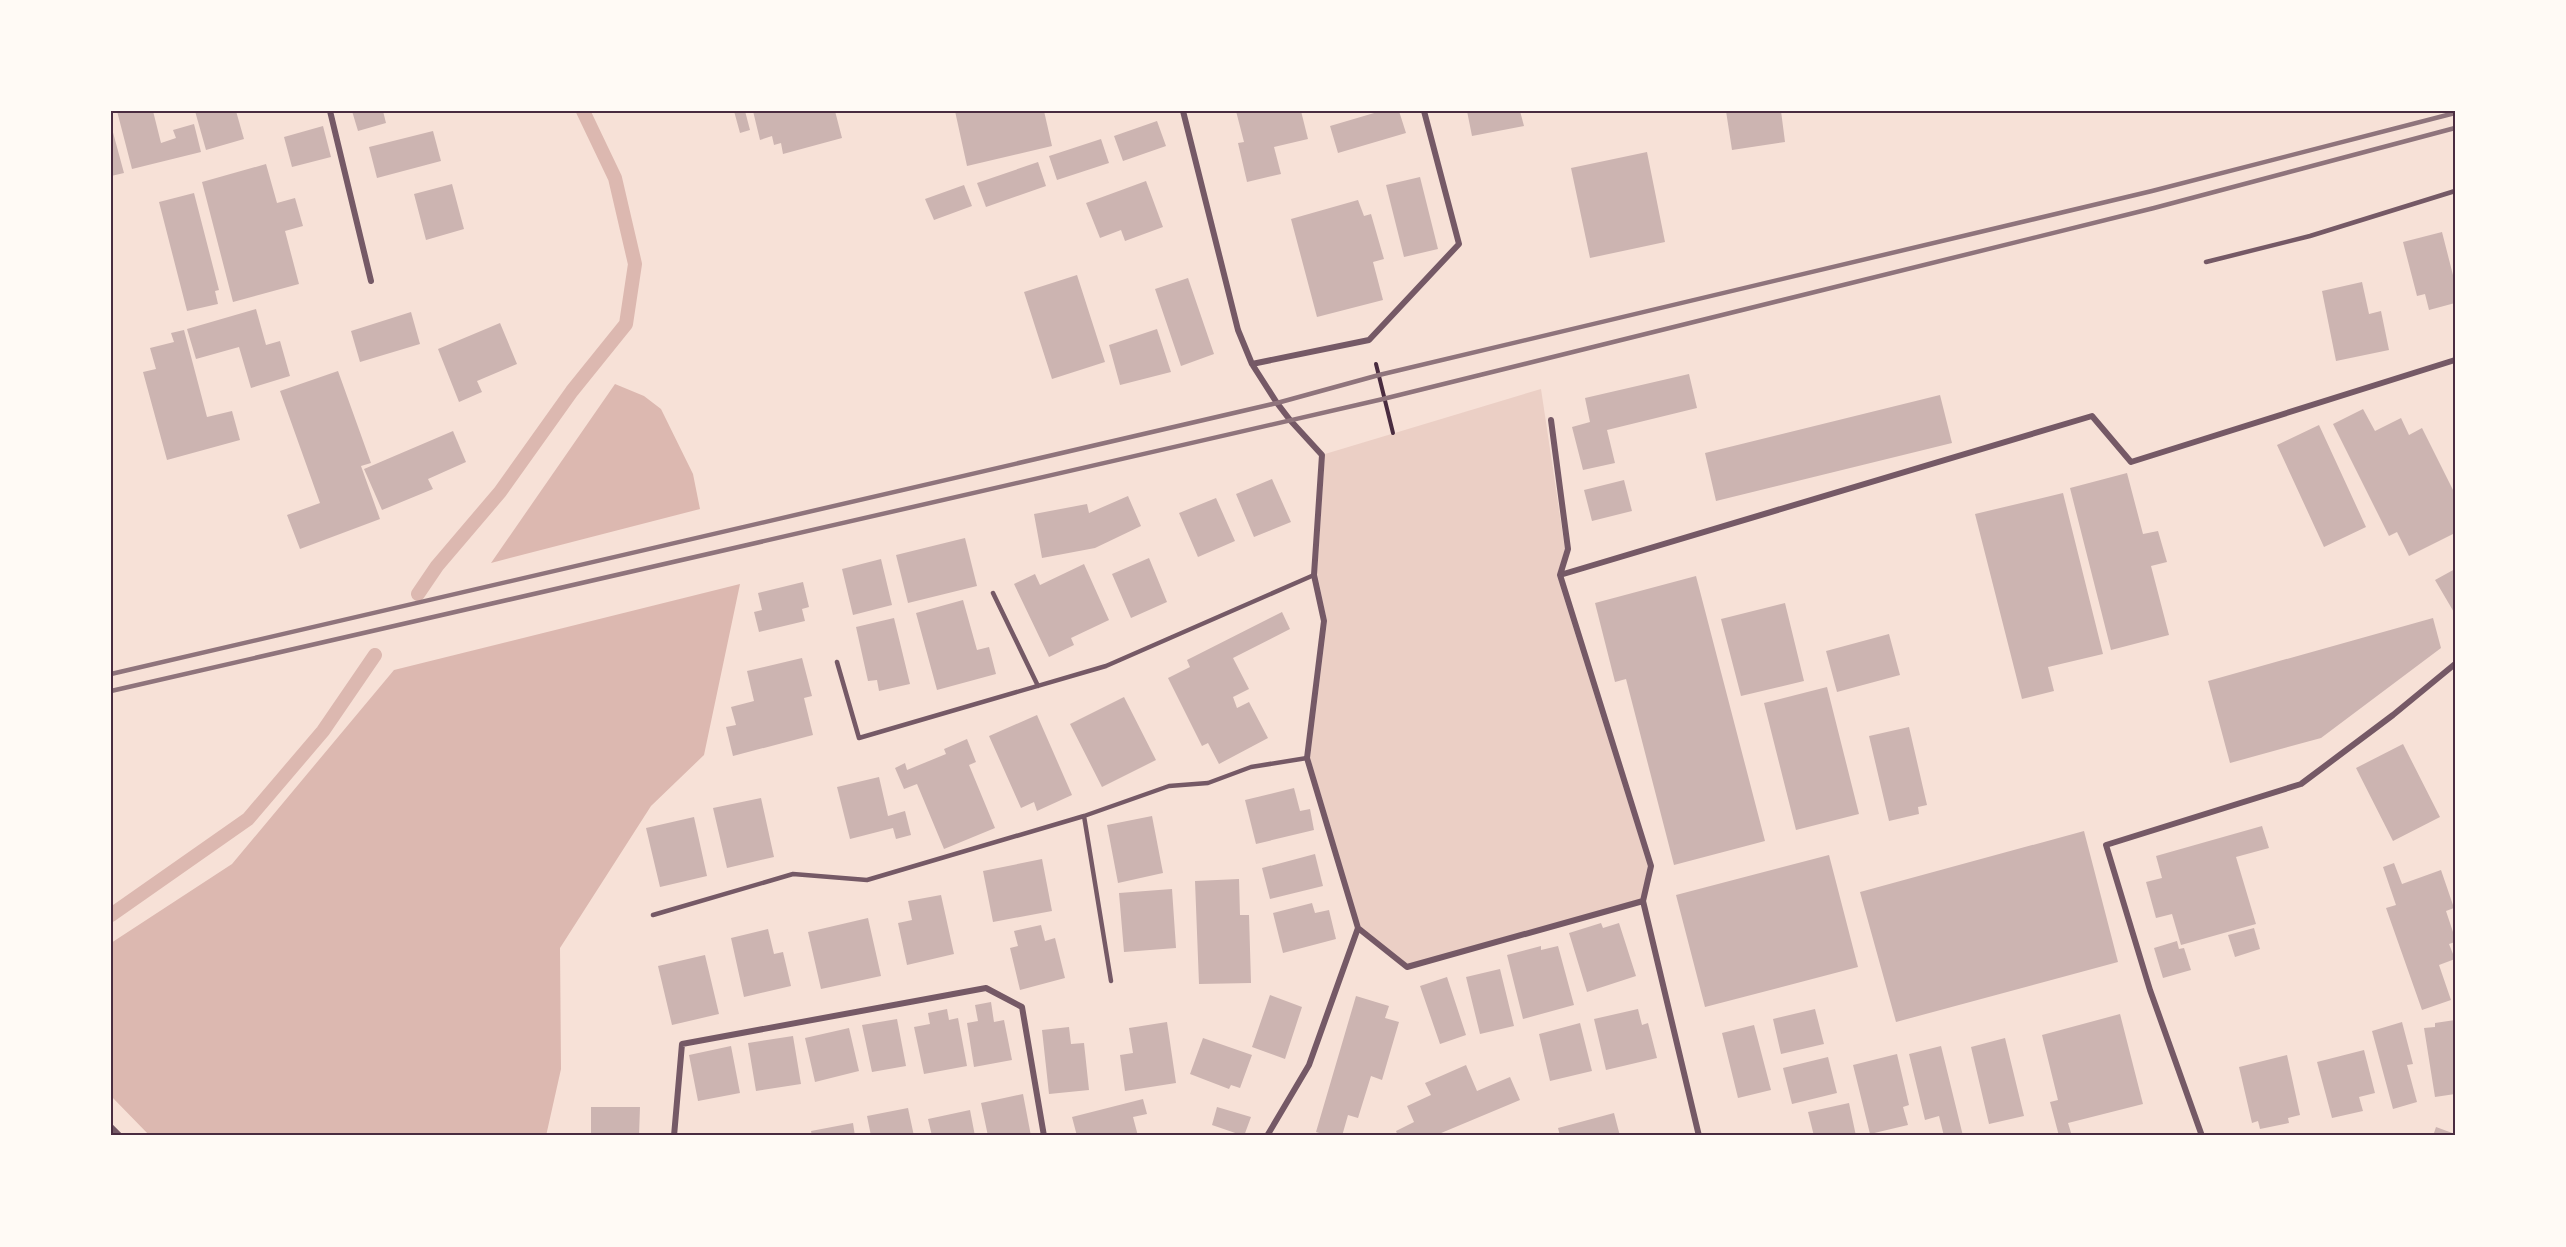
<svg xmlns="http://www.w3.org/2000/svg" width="2566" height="1247" font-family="'Exo 2',sans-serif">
  <rect width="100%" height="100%" fill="#f7e1d7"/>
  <path fill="#ebcfc5" d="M1541 389 1565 549 1557 576 1648 866 1641 899 1408 965 1360 927 1310 758 1327 622 1317 573 1325 454Z"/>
  <path fill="#dcb8b0" d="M615 384 644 396 661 409 693 474 700 509 491 563Z
    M740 584 704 755 651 806 560 948 561 1069 546 1136H150L111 1096V943L232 864 394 670Z"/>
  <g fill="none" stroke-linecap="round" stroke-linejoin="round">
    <path stroke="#dcb8b0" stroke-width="14" d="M418 594 437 566 500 492 572 391 626 324 635 264 615 178 583 111
      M111 915 248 819 323 731 375 655"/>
  </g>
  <path fill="#ccb4b1" d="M117 111H153L161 143 176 138 173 130 194 124 201 152 132 169Z
    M195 111H236L244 139 206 150Z
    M352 111H383L386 123 358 131Z
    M734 111H745L750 130 740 133Z
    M753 111H835L842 138 783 154 781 143 774 145 772 136 760 140Z
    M955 111H1044L1052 146 967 166Z
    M1236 111H1301L1308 139 1274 147 1281 174 1247 182 1238 143 1244 142Z
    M1381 111H1399L1406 133 1338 153 1330 126Z
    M1467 111H1520L1524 126 1472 136Z
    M1726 111H1781L1785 142 1732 150Z
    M1157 121 1166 146 1123 161 1114 136Z
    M111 125 124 173 111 176Z
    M323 126 331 157 292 167 284 137Z
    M433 131 441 161 377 178 369 147Z
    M1101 139 1109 163 1057 180 1049 156Z
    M1647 152 1665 242 1590 258 1571 168Z
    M1038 162 1046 186 986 207 977 183Z
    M266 164 277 203 295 198 303 226 285 231 299 284 233 302 202 182Z
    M1420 177 1438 249 1404 257 1386 185Z
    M1146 181 1163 227 1125 241 1121 230 1100 238 1086 203Z
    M452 184 464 229 426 240 414 194Z
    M964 185 972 206 934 220 925 199Z
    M194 193 219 290 215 291 218 304 187 311 159 202Z
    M1358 200 1364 216 1371 214 1384 259 1373 262 1383 300 1317 317 1291 219Z
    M2442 232 2455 283V303L2429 310 2425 294 2417 296 2403 242Z
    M1077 275 1105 362 1052 379 1024 292Z
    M1188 278 1214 354 1181 366 1155 289Z
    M2362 282 2369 314 2381 311 2389 350 2336 361 2322 291Z
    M256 309 266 345 280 341 290 376 251 388 239 347 196 359 187 329Z
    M411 312 420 344 360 362 351 331Z
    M500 323 517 364 477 381 482 392 459 402 438 349Z
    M1157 329 1171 372 1120 385 1109 345Z
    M184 330 207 417 232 411 240 440 167 460 143 372 156 369 150 348 174 342 171 333Z
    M338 371 371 463 361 466 380 519 300 549 287 515 320 503 280 391Z
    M1689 374 1697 408 1607 430 1615 463 1583 470 1572 427 1590 422 1585 398Z
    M1940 395 1952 443 1716 501 1705 453Z
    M2363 409 2375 431 2401 418 2409 435 2422 428 2455 494V533L2409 556 2397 532 2389 536 2333 424Z
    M2319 425 2366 527 2324 547 2277 445Z
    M453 431 466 462 428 479 433 489 382 510 364 469Z
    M2127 473 2143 534 2158 531 2167 562 2151 566 2169 635 2111 650 2070 488Z
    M1272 479 1291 522 1254 537 1236 494Z
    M1624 480 1632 511 1592 521 1584 490Z
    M2063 493 2103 654 2048 667 2054 691 2022 699 1975 514Z
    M1128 496 1141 526 1095 548 1042 558 1034 514 1087 504 1089 513Z
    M1216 498 1235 541 1198 557 1179 513Z
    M965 538 977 586 908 603 896 555Z
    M1149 558 1167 602 1131 618 1112 574Z
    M881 559 892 605 853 615 842 569Z
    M1084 564 1109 620 1071 638 1074 645 1049 657 1014 584 1035 574 1040 585Z
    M2455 569V614L2435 580Z
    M1696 576 1765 841 1674 865 1626 679 1615 682 1595 603Z
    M803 582 809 607 802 609 805 621 759 632 754 612 762 610 758 593Z
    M963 600 977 650 989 647 996 674 937 690 916 613Z
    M1785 603 1804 681 1741 696 1721 619Z
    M1282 612 1290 629 1233 658 1249 689 1233 697 1237 708 1249 702 1268 738 1219 764 1208 743 1202 746 1168 678 1190 667 1187 660Z
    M894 618 910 684 879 691 877 680 868 681 856 627Z
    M2433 618 2441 648 2321 738 2230 763 2208 681Z
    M1889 634 1900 675 1837 692 1826 651Z
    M802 658 812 696 804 698 813 735 733 756 726 727 736 725 731 707 754 701 747 671Z
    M1827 687 1859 814 1796 830 1764 703Z
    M1124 697 1156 760 1102 787 1070 724Z
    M1037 715 1072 795 1037 811 1034 802 1021 808 989 736Z
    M1909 727 1927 805 1918 807 1919 814 1889 821 1869 736Z
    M967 739 976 762 969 765 995 828 944 849 917 784 904 789 895 768 905 763 907 770 946 754 944 749Z
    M2403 744 2440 817 2393 841 2356 768Z
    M879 777 888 816 905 811 911 835 896 839 893 828 850 839 837 787Z
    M1294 788 1300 811 1310 809 1314 830 1256 844 1245 800Z
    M761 798 774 857 727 868 713 808Z
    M1152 816 1163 873 1118 883 1107 825Z
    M694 817 707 876 660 887 646 828Z
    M2262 826 2269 848 2236 857 2256 924 2181 945 2172 914 2156 918 2146 882 2162 878 2156 856Z
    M2084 831 2118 962 1896 1022 1860 892Z
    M1315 854 1323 886 1270 899 1262 868Z
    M1829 855 1858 967 1705 1007 1676 895Z
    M1042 859 1052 911 993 922 983 871Z
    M2394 863 2402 884 2441 870 2454 908 2446 911 2455 938V942L2449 944 2455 959 2439 965 2451 1000 2422 1010 2386 908 2396 905 2383 867Z
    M1239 879 1240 915H1249L1251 983 1199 984 1195 881Z
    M1172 889 1176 948 1124 952 1119 893Z
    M941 895 954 954 907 965 898 923 912 920 908 901Z
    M1312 903 1315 913 1329 910 1336 939 1283 953 1273 913Z
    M868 918 881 976 821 989 808 932Z
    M1601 923 1603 928 1619 923 1636 976 1587 992 1569 933Z
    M1041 925 1045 941 1055 938 1065 978 1020 990 1010 948 1018 946 1014 931Z
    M2254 928 2260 949 2235 957 2228 935Z
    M768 929 774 954 783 952 791 986 744 997 731 938Z
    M2177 941 2179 949 2184 948 2191 970 2163 978 2154 948Z
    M1541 946V950L1558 946 1574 1005 1523 1019 1507 955Z
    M705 955 719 1014 672 1025 658 966Z
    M1500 969 1514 1026 1480 1034 1466 977Z
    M1447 977 1466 1035 1440 1044 1420 986Z
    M1270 995 1302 1007 1285 1059 1252 1047Z
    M1356 996 1389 1006 1385 1018 1399 1022 1382 1080 1371 1076 1358 1118 1348 1115 1342 1136H1329L1316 1132Z
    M991 1002 994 1022 1004 1020 1012 1060 974 1067 967 1023 978 1021 975 1005Z
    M947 1009 949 1020 958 1018 967 1066 924 1074 914 1027 930 1024 928 1013Z
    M1638 1009 1642 1025 1648 1023 1657 1058 1606 1070 1594 1019Z
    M1815 1009 1824 1044 1781 1054 1773 1019Z
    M2120 1014 2143 1104 2068 1123 2072 1136H2059L2050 1102 2058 1100 2042 1035Z
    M897 1019 906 1066 872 1072 862 1025Z
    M2455 1020V1094L2435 1097 2424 1028 2435 1027V1023Z
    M1167 1022 1176 1083 1125 1091 1120 1055 1133 1053 1129 1028Z
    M2402 1022 2413 1064 2407 1065 2417 1102 2393 1109 2372 1031Z
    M1580 1023 1592 1071 1550 1081 1539 1034Z
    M1754 1025 1771 1090 1738 1098 1722 1033Z
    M1069 1027 1071 1044 1084 1043 1089 1090 1049 1094 1042 1030Z
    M849 1028 859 1071 815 1082 805 1038Z
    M793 1036 801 1084 756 1091 748 1043Z
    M1203 1038 1252 1055 1240 1088 1231 1085 1229 1089 1190 1074Z
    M2005 1038 2024 1116 1989 1124 1971 1047Z
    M731 1046 740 1093 698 1101 689 1055Z
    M1941 1046 1963 1136H1944L1939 1116 1925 1120 1909 1054Z
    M2364 1050 2375 1093 2359 1097 2363 1111 2332 1118 2317 1062Z
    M1897 1054 1909 1105 1903 1107 1908 1125 1870 1134 1853 1065Z
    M2287 1055 2300 1115 2288 1118 2289 1123 2260 1129 2258 1121 2252 1123 2239 1067Z
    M1828 1057 1837 1093 1792 1104 1783 1068Z
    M1466 1065 1477 1091 1510 1077 1520 1100 1434 1136H1398L1396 1131 1414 1122 1407 1106 1431 1095 1425 1083Z
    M1023 1094 1031 1136H988L981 1103Z
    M1143 1099 1147 1114 1133 1117 1138 1136H1077L1072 1117Z
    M1849 1103 1856 1136H1814L1808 1112Z
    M591 1107H640L639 1136H591Z
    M1217 1107 1251 1117 1244 1136 1212 1125Z
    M908 1108 914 1136H871L867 1116Z
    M970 1110 975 1136H932L928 1119Z
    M1614 1113 1620 1136H1560L1558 1128Z
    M853 1123 855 1136H812L811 1131Z
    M2436 1127 2455 1134V1136H2433Z"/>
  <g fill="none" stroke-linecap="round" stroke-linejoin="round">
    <path stroke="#4a2c40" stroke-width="4" d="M1376 364 1393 433"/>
    <path stroke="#755966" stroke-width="4.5" d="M2206 262 2310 236 2455 191
      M993 593 1038 686
      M837 662 859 738 1106 666 1314 575
      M1084 816 1111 981
      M653 915 793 874 867 880 1084 816 1169 786 1208 783 1251 767 1307 758"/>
    <path stroke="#755966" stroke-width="6" d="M330 111 371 281
      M1183 111 1238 330 1252 364 1277 403 1290 420 1322 455 1314 575 1324 621 1307 758 1358 928 1407 967 1643 901
      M1252 364 1369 340 1459 244 1424 111
      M1551 420 1568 549 1560 575 1651 866 1643 901 1699 1136
      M1560 575 2092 416 2131 462 2455 360
      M111 1127 120 1136
      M674 1136 682 1044 986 988 1022 1007 1044 1136
      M1267 1136 1309 1065 1358 928
      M2202 1136 2150 990 2106 845 2301 784 2393 715 2455 664"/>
    <path stroke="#8f747c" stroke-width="4.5" d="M111 674 1277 403 1379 375 2152 191 2455 113
      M111 691 1383 399 2154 208 2455 128"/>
  </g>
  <rect width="2566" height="1247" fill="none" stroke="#fffaf5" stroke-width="225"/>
  <rect x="112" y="112" width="2342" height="1022" fill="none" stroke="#4a2c40" stroke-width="2"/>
</svg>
